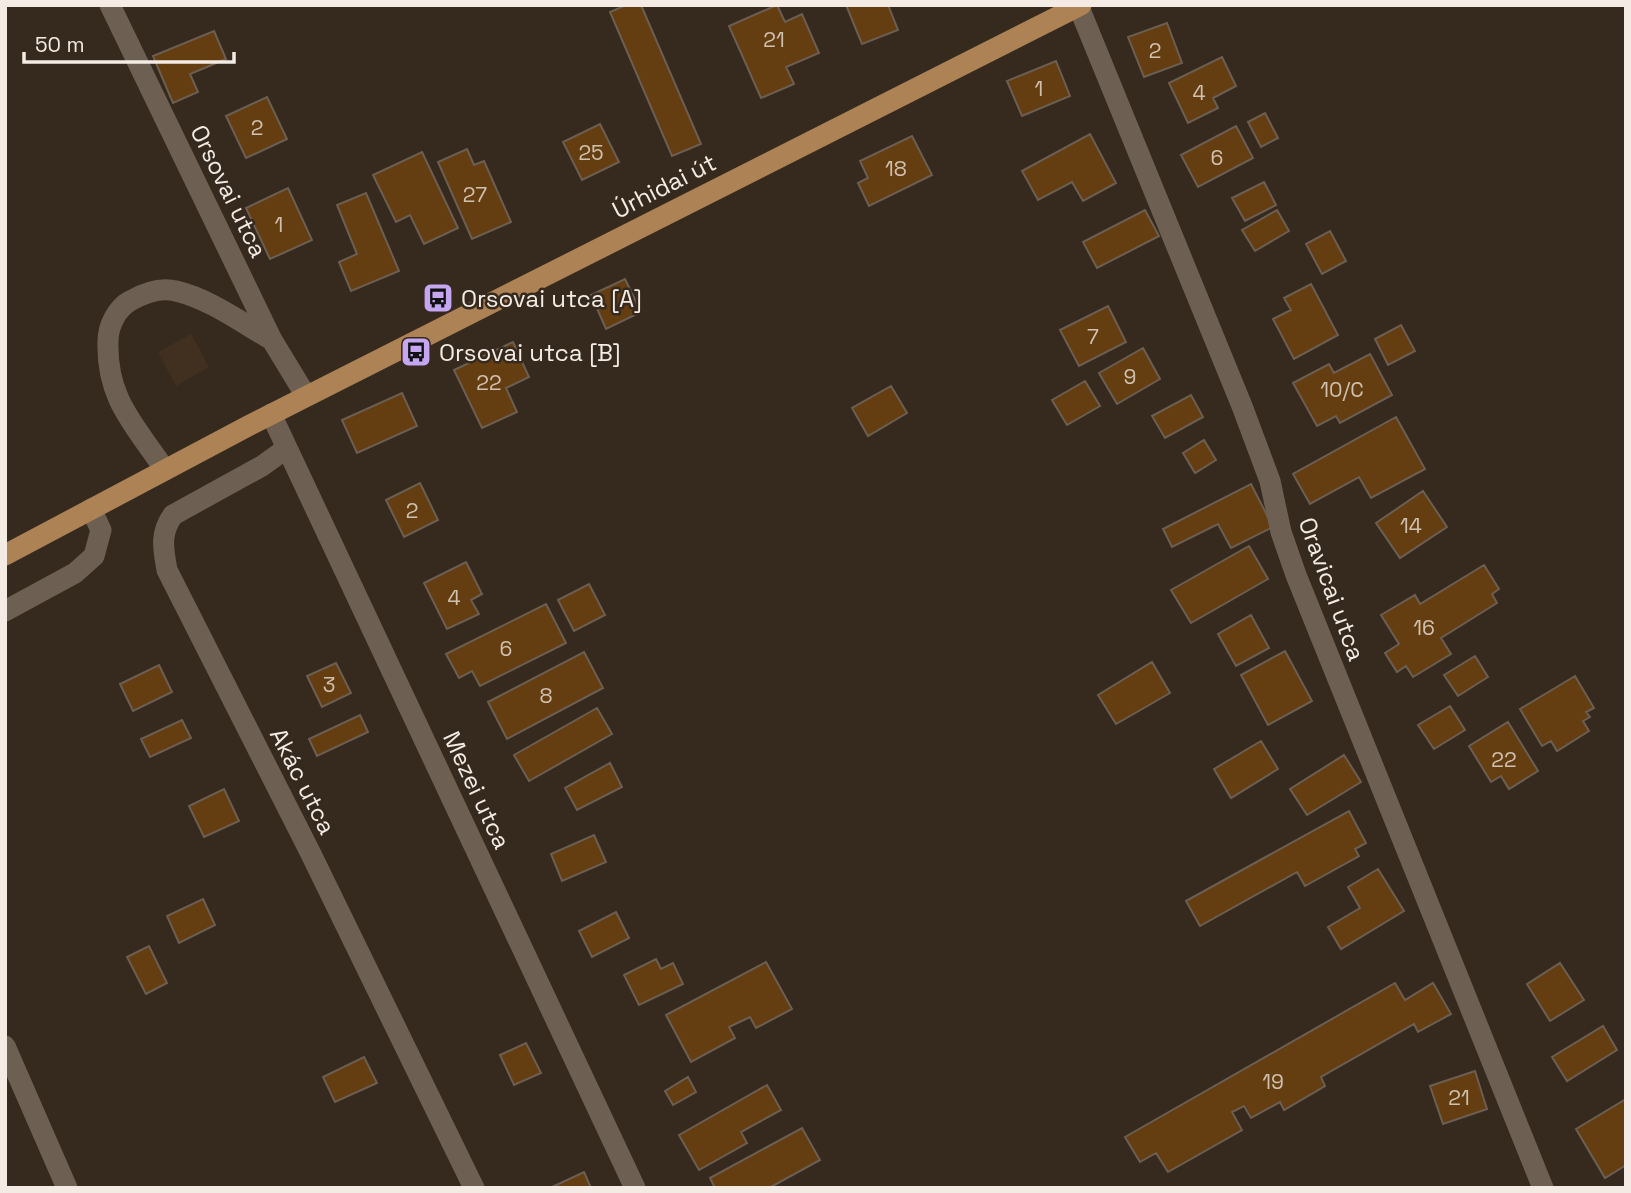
<svg xmlns="http://www.w3.org/2000/svg" width="1631" height="1193" font-family="'Space Grotesk',sans-serif">
  <rect width="100%" height="100%" fill="#362a1f"/>
  <path fill="#413020" d="M191 334 209 367 176 386 158 352Z"/>
  <path fill="#643e10" stroke="#6c5e52" stroke-width="2" d="M626 5H641L701 144 672 156 610 12Z
    M777 5 785 22 802 14 819 53 786 67 794 84 761 98 729 26Z
    M846 5H888L898 30 862 44Z
    M1167 23 1182 63 1144 77 1128 37Z
    M214 31 226 59 190 74 198 92 173 103 153 56Z
    M1222 57 1236 86 1213 98 1218 108 1188 123 1169 83Z
    M1056 61 1070 96 1022 116 1007 81Z
    M267 97 287 139 246 158 226 116Z
    M1265 113 1278 138 1261 147 1248 122Z
    M600 124 619 162 582 180 563 142Z
    M1236 126 1253 158 1198 187 1181 155Z
    M1090 134 1116 183 1083 201 1072 182 1038 200 1022 171Z
    M912 136 932 175 869 206 858 183 868 178 860 161Z
    M467 149 474 165 484 161 511 222 472 239 438 162Z
    M422 152 458 228 424 244 410 215 396 222 373 175Z
    M1264 182 1276 205 1245 221 1232 198Z
    M288 188 312 240 270 259 246 208Z
    M366 193 399 271 351 291 339 262 357 254 337 205Z
    M1145 210 1159 236 1097 268 1083 242Z
    M1277 210 1289 231 1255 251 1242 230Z
    M1330 231 1346 261 1322 274 1306 244Z
    M625 279 641 312 606 329 591 295Z
    M1311 284 1338 335 1294 359 1273 319 1291 310 1284 298Z
    M1108 306 1126 342 1079 366 1060 330Z
    M1401 325 1415 351 1388 365 1375 339Z
    M513 342 529 377 506 388 517 412 482 428 454 370Z
    M1143 348 1160 379 1117 404 1099 373Z
    M1370 354 1392 395 1340 423 1336 416 1317 426 1293 383 1329 364 1334 373Z
    M1085 381 1100 406 1067 425 1052 400Z
    M891 386 907 413 868 436 852 408Z
    M402 393 417 426 357 453 342 420Z
    M1191 395 1203 417 1165 438 1152 416Z
    M1396 417 1425 469 1371 498 1359 477 1310 504 1293 474Z
    M1204 440 1216 460 1195 473 1183 453Z
    M420 483 438 520 404 537 386 500Z
    M1251 484 1273 527 1231 548 1218 524 1172 547 1163 529Z
    M1423 491 1447 527 1400 558 1376 523Z
    M1249 546 1268 579 1191 623 1171 590Z
    M466 562 482 594 471 600 479 614 447 629 424 583Z
    M1484 565 1499 589 1492 594 1497 603 1441 638 1451 654 1413 677 1406 666 1397 672 1385 653 1399 644 1381 615 1415 595 1420 604Z
    M589 584 605 615 574 631 558 600Z
    M546 604 566 643 480 686 472 671 459 678 446 654Z
    M1251 615 1269 648 1236 666 1218 634Z
    M1285 651 1312 701 1268 725 1241 675Z
    M584 652 603 688 507 739 488 702Z
    M1475 656 1488 677 1458 696 1444 675Z
    M1152 662 1170 693 1116 724 1098 695Z
    M336 663 351 693 322 707 307 676Z
    M159 665 172 692 133 711 120 684Z
    M1575 676 1594 708 1586 712 1590 717 1583 721 1589 731 1557 751 1551 741 1542 746 1520 709Z
    M1450 706 1465 730 1434 749 1418 725Z
    M597 708 612 734 529 781 514 755Z
    M360 715 368 732 317 756 309 739Z
    M182 720 191 738 150 757 141 739Z
    M1508 722 1538 771 1509 789 1501 776 1491 782 1469 746Z
    M1261 741 1278 769 1231 798 1214 769Z
    M1344 755 1361 782 1307 815 1290 789Z
    M610 763 622 787 577 810 565 788Z
    M224 789 239 821 204 837 189 806Z
    M1349 811 1366 843 1355 849 1359 856 1305 886 1297 872 1200 926 1186 901Z
    M594 835 606 862 562 881 551 854Z
    M1378 869 1404 911 1341 949 1328 927 1360 908 1348 887Z
    M203 899 215 925 179 943 167 916Z
    M616 912 629 938 592 957 579 931Z
    M149 946 167 983 146 994 127 957Z
    M656 959 661 969 673 963 683 984 639 1005 624 975Z
    M766 962 792 1009 756 1028 750 1017 729 1027 735 1038 691 1062 666 1015Z
    M1560 963 1584 1000 1550 1021 1527 984Z
    M1395 983 1405 1000 1433 983 1451 1014 1418 1032 1414 1024 1321 1077 1325 1086 1284 1110 1280 1102 1251 1118 1244 1106 1232 1112 1242 1130 1168 1172 1156 1153 1140 1162 1125 1137Z
    M1603 1026 1617 1050 1567 1081 1552 1057Z
    M526 1043 541 1073 514 1085 500 1055Z
    M364 1057 377 1083 335 1102 323 1077Z
    M1475 1071 1487 1109 1443 1124 1430 1086Z
    M688 1077 696 1092 673 1105 665 1091Z
    M767 1085 781 1110 741 1132 747 1143 699 1170 679 1135Z
    M1626 1099V1165L1605 1178 1576 1129Z
    M802 1128 820 1160 769 1188H715L710 1178Z
    M584 1172 591 1188H550Z"/>
  <g fill="none" stroke-linecap="round" stroke-linejoin="round">
    <path stroke="#6d6053" stroke-width="21" d="M110 5 272 340 306 396
      M1078 5 1242 406 1270 481 1281 532 1296 575 1543 1188
      M271 414 635 1188
      M287 448 262 466 173 515C160 533 163 548 167 570L310 852 474 1188
      M165 470C135 425 106 399 108 341 108 326 117 308 130 301 144 293 160 287 176 291 210 299 242 323 272 340
      M5 611 75 573 94 556 101 530 91 509
      M5 1046 67 1188"/>
    <path stroke="#ad8255" stroke-width="21" d="M5 555 250 425 1081 5"/>
  </g>
  <defs>
    <g id="bus-square" transform="scale(1.575)"><rect x="-9" y="-9" width="18" height="18" rx="4" fill="#c5a6f1" stroke="#362a1f"/><path d="M-5-6H5V4H4V6H2V4H-2V6H-4V4H-5ZM-3.5-4V0h7V-4ZM-3.5 1.2v1.5H-2V1.2ZM2 1.2v1.5H3.5V1.2Z" fill="#111"/></g>
  </defs>
  <g fill-rule="evenodd">
    <use href="#bus-square" x="438" y="298"/>
    <use href="#bus-square" x="416" y="352"/>
  </g>
  <g text-anchor="middle" dominant-baseline="central" stroke-width="5" stroke-linejoin="round" paint-order="stroke">
    <g font-size="21" fill="#d0c0af">
      <text x="774" y="39">21</text>
      <text x="1155" y="50">2</text>
      <text x="1039" y="88">1</text>
      <text x="1199" y="92">4</text>
      <text x="257" y="127">2</text>
      <text x="591" y="152">25</text>
      <text x="1217" y="157">6</text>
      <text x="896" y="168">18</text>
      <text x="475" y="194">27</text>
      <text x="279" y="224">1</text>
      <text x="1093" y="336">7</text>
      <text x="1130" y="376">9</text>
      <text x="489" y="382">22</text>
      <text x="1342" y="389">10/C</text>
      <text x="412" y="510">2</text>
      <text x="1411" y="525">14</text>
      <text x="454" y="597">4</text>
      <text x="1424" y="627">16</text>
      <text x="506" y="648">6</text>
      <text x="329" y="684">3</text>
      <text x="546" y="695">8</text>
      <text x="1504" y="759">22</text>
      <text x="1273" y="1081">19</text>
      <text x="1459" y="1097">21</text>
    </g>
    <g font-size="24" fill="#f4ece4" stroke="#362a1f">
      <text transform="translate(664 186) rotate(-27)">Úrhidai út</text>
      <text transform="translate(229 191) rotate(64)">Orsovai utca</text>
      <text transform="translate(1332 589) rotate(70)">Oravicai utca</text>
      <text transform="translate(303 781) rotate(63)">Akác utca</text>
      <text transform="translate(477 790) rotate(65)">Mezei utca</text>
    </g>
    <g font-size="24" fill="#f4ece4" stroke="#362a1f" text-anchor="start">
      <text x="461" y="298">Orsovai utca [A]</text>
      <text x="439" y="352">Orsovai utca [B]</text>
    </g>
  </g>
  <rect width="1631" height="1193" fill="none" stroke="#f4ece4" stroke-width="14"/>
  <path d="M24 52v10h210v-10" fill="none" stroke="#f4ece4" stroke-width="3.5"/>
  <text x="35" y="52" font-size="21" fill="#f4ece4" stroke="#362a1f" stroke-width="5" paint-order="stroke">50 m</text>
</svg>
